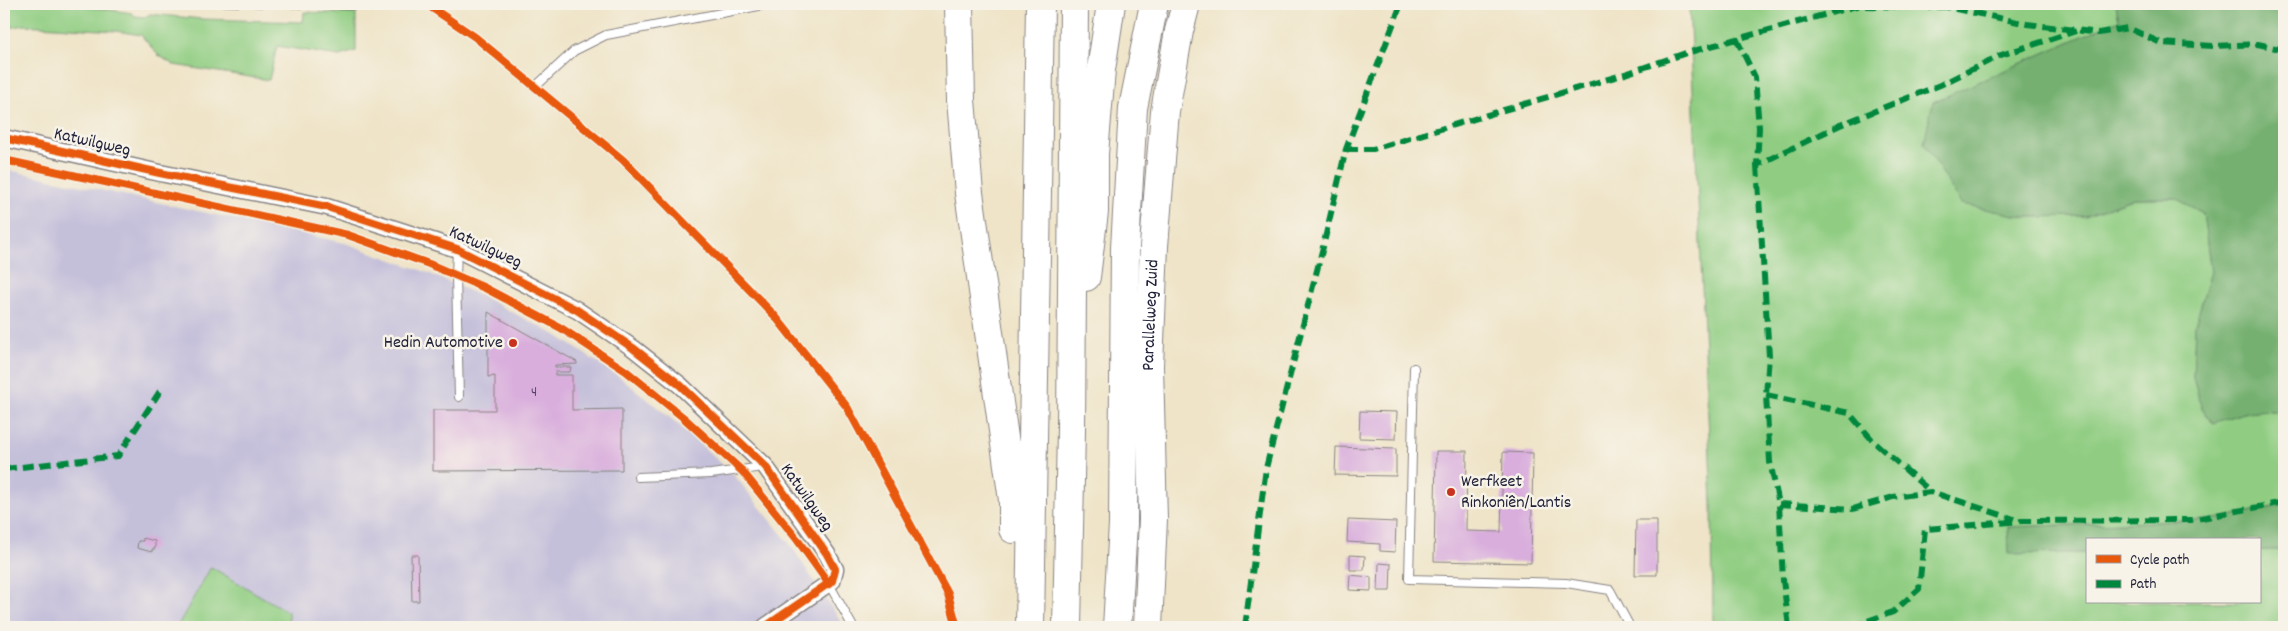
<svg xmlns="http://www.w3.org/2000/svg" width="2288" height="631" font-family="Dekko,sans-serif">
  <rect width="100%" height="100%" fill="#f7f3e8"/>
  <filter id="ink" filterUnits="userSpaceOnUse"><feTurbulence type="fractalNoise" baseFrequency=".02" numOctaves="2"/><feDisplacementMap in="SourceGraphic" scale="10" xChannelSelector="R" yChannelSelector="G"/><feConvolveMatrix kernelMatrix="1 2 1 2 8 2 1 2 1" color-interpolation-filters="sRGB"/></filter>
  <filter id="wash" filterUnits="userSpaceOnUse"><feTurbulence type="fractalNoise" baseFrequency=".0096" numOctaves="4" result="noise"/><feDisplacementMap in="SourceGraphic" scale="20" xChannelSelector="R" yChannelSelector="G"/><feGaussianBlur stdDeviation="1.12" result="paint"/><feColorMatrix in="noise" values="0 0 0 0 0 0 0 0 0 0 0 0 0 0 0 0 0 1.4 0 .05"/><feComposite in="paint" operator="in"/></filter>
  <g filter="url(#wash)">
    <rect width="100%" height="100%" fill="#efe4c8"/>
    <path fill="#c5c0da" d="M4 169 345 243 426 272 481 296 556 335 621 378 678 424 735 476 789 543 845 627H289L288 612 211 568 177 627H4Z"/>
    <path fill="#90cd82" stroke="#59785e" d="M4 4H70L132 13 135 16 145 17 150 14 202 19 303 22 304 12 356 14V51L339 56 277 46 269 80 174 65 158 55 141 35 116 31 24 25 4 29Z
      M1689 4H2116L2119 20 1934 102 2024 217 2085 216 2134 198H2175L2203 213 2211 272 2195 325 2193 378 2202 408 2213 423C2235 415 2259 406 2282 413L2284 417V505L2210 520 2008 527 2009 553H2087V602H2259V550H2284V627H1713L1712 503Z
      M211 567 288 612 289 627H177Z"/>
    <path fill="#74b070" stroke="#4b6956" d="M2116 4H2270L2284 14V417L2282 413C2259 406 2235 415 2213 423L2202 408 2193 378 2195 325 2211 272 2203 213 2175 198H2134L2085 216 2024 217 1961 204 1924 143 1933 102 2119 20Z
      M2284 505V550H2259V540H2087V553L2009 554 2008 527 2210 520Z"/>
    <g id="blocks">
      <path fill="#d9aedd" d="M488 312 577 362V364L555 365V367H571L570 372H555V375H572V410L622 409V470L433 471V410H495V376L488 377Z
        M1360 411 1397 412 1396 439 1359 438Z
        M1336 447 1396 449V476L1335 475Z
        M1436 451H1467L1466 531 1501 532 1503 452 1533 453 1531 563 1434 561Z
        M1348 520 1396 522 1395 552 1380 551V544L1347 542Z
        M1636 520H1657V575H1635Z
        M143 538 155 541V549H152V552L137 548 138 541H143Z
        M411 555H418L419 601H412Z
        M1350 555 1365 556 1364 570H1350Z
        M1379 563 1391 564 1390 591H1378Z
        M1350 575 1371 577V591L1349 590Z"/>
    </g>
  </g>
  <g filter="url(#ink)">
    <use href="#blocks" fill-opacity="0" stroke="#888382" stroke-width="1"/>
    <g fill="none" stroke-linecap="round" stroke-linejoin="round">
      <g stroke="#888382" stroke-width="10">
        <path id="lane" d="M535 87 574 51 606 35 769 4
          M457 249 456 276 459 397
          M1414 368 1409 579 1566 583 1610 590 1630 627
          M638 477 711 474 763 467
          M829 584 853 627"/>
      </g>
      <g stroke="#888382" stroke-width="19">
        <path id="street" d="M4 138 160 173 327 207 457 249 577 310 633 348 680 385 765 466 827 554 835 569 832 581 765 627"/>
      </g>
      <g stroke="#888382" stroke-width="30">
        <g id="highway">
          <path d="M959 4 961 100 969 193 1013 500V529"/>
          <path d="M1086 277 1094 212V154L1101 70 1111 4"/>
          <path d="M1030 627 1040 4"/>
          <path d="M1067 627 1071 430 1074 4"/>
          <path d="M1117 627 1123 524 1125 248 1133 108 1154 4"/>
          <path id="s1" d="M1148 627 1153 519 1149 366 1154 246 1165 111 1179 31 1186 4"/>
        </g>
      </g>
      <use href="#lane" stroke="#fff" stroke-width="8"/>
      <use href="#street" stroke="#fff" stroke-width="16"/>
      <use href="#highway" stroke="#fff" stroke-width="28"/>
      <path stroke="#22223b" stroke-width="4" d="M214 4 365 8 453 4"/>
      <path stroke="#00873e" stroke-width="6" stroke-dasharray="12 6" stroke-linecap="butt" d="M1736 38 1755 77 1759 128 1757 165 1840 125 1940 85 2001 55 2076 31
        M1346 149H1373L1625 74 1686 53 1856 6 1947 7 2027 24 2099 33 2128 28 2161 43 2215 46 2258 44 2284 50
        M1757 165 1769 356 1766 395 1770 462 1779 504 1783 580 1789 627
        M1766 395 1849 413 1874 442 1931 492
        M4 469 118 456 162 388
        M1779 504 1853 509 1893 497 1931 492 2014 519
        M1245 627 1266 468 1323 247 1346 149 1401 4
        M1851 627 1893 612 1919 589 1925 529 2022 521 2191 520 2284 502"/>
      <g stroke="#f7f3e8" stroke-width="11">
        <path id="cycleway" d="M426 4 475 37 623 160 775 316 847 407 948 594 957 627
          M4 138 160 173 327 207 457 249 577 310 633 348 680 385 765 466 827 554 835 569 832 581 765 627
          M4 160 348 235 429 264 485 288 561 328 626 371 684 418 742 471 796 538 829 584"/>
      </g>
      <use href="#cycleway" stroke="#e8590c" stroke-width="8"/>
    </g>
  </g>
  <g fill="#c8321e" stroke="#f7f3e8" stroke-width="2">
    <circle cx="513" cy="343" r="5"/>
    <circle cx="1451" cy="492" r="5"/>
  </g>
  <g text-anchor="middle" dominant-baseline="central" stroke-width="5" stroke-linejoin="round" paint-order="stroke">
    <g font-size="15" fill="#504564">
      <text x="534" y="393">4</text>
    </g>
    <g font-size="18" fill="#22223b" stroke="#f7f3e8">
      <text transform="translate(92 143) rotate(13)">Katwilgweg</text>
      <text transform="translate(485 248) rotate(25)">Katwilgweg</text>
      <text stroke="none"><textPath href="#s1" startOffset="312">Parallelweg Zuid</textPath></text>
      <text transform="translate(806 498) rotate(55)">Katwilgweg</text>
    </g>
    <g font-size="18" fill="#22223b" stroke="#f7f3e8" text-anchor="end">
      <text x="503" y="343">Hedin Automotive</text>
      <text x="1461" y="482" text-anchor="start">Werfkeet<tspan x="1461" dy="21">Rinkoniên/Lantis</tspan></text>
    </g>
  </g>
  <rect width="2288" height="631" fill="none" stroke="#f7f3e8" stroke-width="20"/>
  <rect x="2086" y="538" width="175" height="65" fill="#f7f3e8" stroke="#a29fa3"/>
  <rect x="2096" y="555" width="25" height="8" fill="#e8590c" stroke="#a29fa3"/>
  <text x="2130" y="564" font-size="15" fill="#22223b">Cycle path</text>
  <rect x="2096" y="580" width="25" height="8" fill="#00873e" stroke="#a29fa3"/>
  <text x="2130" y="588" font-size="15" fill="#22223b">Path</text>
</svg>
